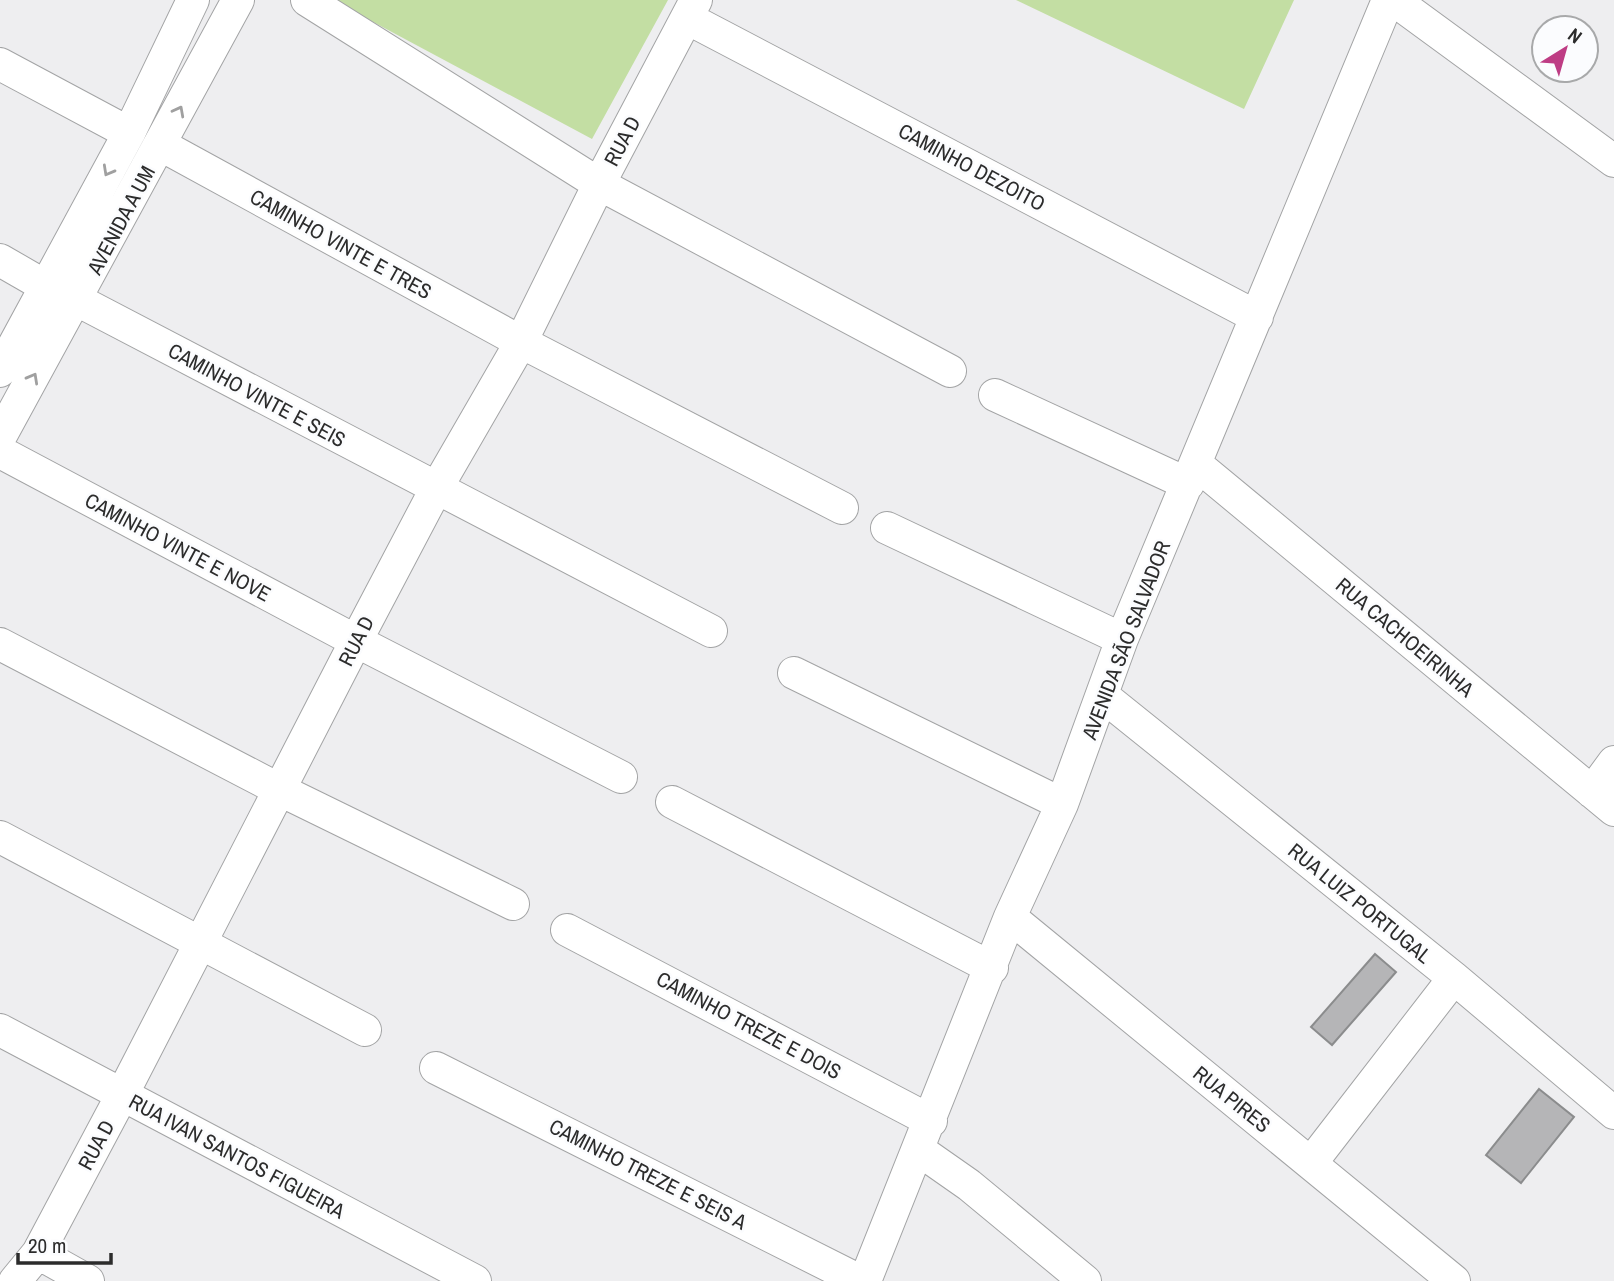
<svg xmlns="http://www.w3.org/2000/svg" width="1614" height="1281" font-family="'Archivo Narrow',sans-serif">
  <rect width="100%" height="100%" fill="#eeeef0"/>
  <path fill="#c3dea3" d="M332 0H668L592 139Z
    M1016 0H1294L1244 109Z"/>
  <path fill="#b5b5b7" stroke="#8b8c8d" stroke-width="2" d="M1375 954 1396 972 1332 1045 1311 1027Z
    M1539 1089 1574 1117 1521 1183 1486 1155Z"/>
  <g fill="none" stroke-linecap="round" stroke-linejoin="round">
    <g stroke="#a3a4a5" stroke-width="34">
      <path id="minor" d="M307 0 599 184 950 371
        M1394 0 1614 161
        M687 18 1257 317
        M0 64 129 133
        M161 145 521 342 842 508
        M0 260 45 286
        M77 300 711 631
        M0 371 129 133 193 0
        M995 395 1188 484
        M0 437 238 0
        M0 452 356 641 621 777
        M1196 464 1614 810
        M887 528 1122 639
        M0 644 282 791 513 904
        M794 673 1062 804
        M1103 696 1454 978 1614 1113
        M1592 792 1614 762
        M672 802 992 968
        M0 837 365 1030
        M1010 917 1454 1281
        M567 930 931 1121
        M0 1030 475 1281
        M436 1068 860 1281
        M919 1150 969 1185 1085 1281
        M1311 1163 1454 978
        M38 1253 88 1281
        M15 1281 38 1253 122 1095 356 641 436 489 521 342 599 184 696 0
        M865 1281 1010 917 1062 804 1122 639 1388 0"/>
    </g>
    <use href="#minor" stroke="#fff" stroke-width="32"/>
  </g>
  <defs><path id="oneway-chevron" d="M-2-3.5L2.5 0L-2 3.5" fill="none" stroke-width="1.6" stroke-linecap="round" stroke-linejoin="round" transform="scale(1.75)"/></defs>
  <g stroke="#a0a0a0">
    <use href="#oneway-chevron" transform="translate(179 111) rotate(-62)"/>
    <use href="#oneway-chevron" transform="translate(108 171) rotate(119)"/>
    <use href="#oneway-chevron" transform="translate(33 378) rotate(-61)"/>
  </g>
  <g text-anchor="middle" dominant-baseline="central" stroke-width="5" stroke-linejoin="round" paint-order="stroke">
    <g font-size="21" fill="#2c2c2c" stroke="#fbfcfe">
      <text transform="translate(622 141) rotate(-62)">RUA D</text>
      <text transform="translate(972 167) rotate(28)">CAMINHO DEZOITO</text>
      <text transform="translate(121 220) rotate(-62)">AVENIDA A UM</text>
      <text transform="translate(341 244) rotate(29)">CAMINHO VINTE E TRES</text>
      <text transform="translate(257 395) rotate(28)">CAMINHO VINTE E SEIS</text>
      <text transform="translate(178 547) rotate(28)">CAMINHO VINTE E NOVE</text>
      <text transform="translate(1405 637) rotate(40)">RUA CACHOEIRINHA</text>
      <text transform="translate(1126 640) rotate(-69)">AVENIDA SÃO SALVADOR</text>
      <text transform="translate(356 641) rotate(-63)">RUA D</text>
      <text transform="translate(1360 903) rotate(39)">RUA LUIZ PORTUGAL</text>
      <text transform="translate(749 1025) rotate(28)">CAMINHO TREZE E DOIS</text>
      <text transform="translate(1232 1099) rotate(39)">RUA PIRES</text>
      <text transform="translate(96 1145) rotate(-62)">RUA D</text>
      <text transform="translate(237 1156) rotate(28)">RUA IVAN SANTOS FIGUEIRA</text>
      <text transform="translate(648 1174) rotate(27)">CAMINHO TREZE E SEIS A</text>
    </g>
  </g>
  <g transform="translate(1565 49) rotate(37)"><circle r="33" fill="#fbfcfe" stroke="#a8a9aa" stroke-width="2"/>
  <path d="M0-5L12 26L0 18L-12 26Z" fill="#be3c84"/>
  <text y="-10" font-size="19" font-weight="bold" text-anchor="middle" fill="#2c2c2c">N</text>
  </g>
  <path d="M18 1253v10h93v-10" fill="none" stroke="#2c2c2c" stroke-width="3.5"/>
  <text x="28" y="1253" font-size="21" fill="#2c2c2c" stroke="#fbfcfe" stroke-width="5" paint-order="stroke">20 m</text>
</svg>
